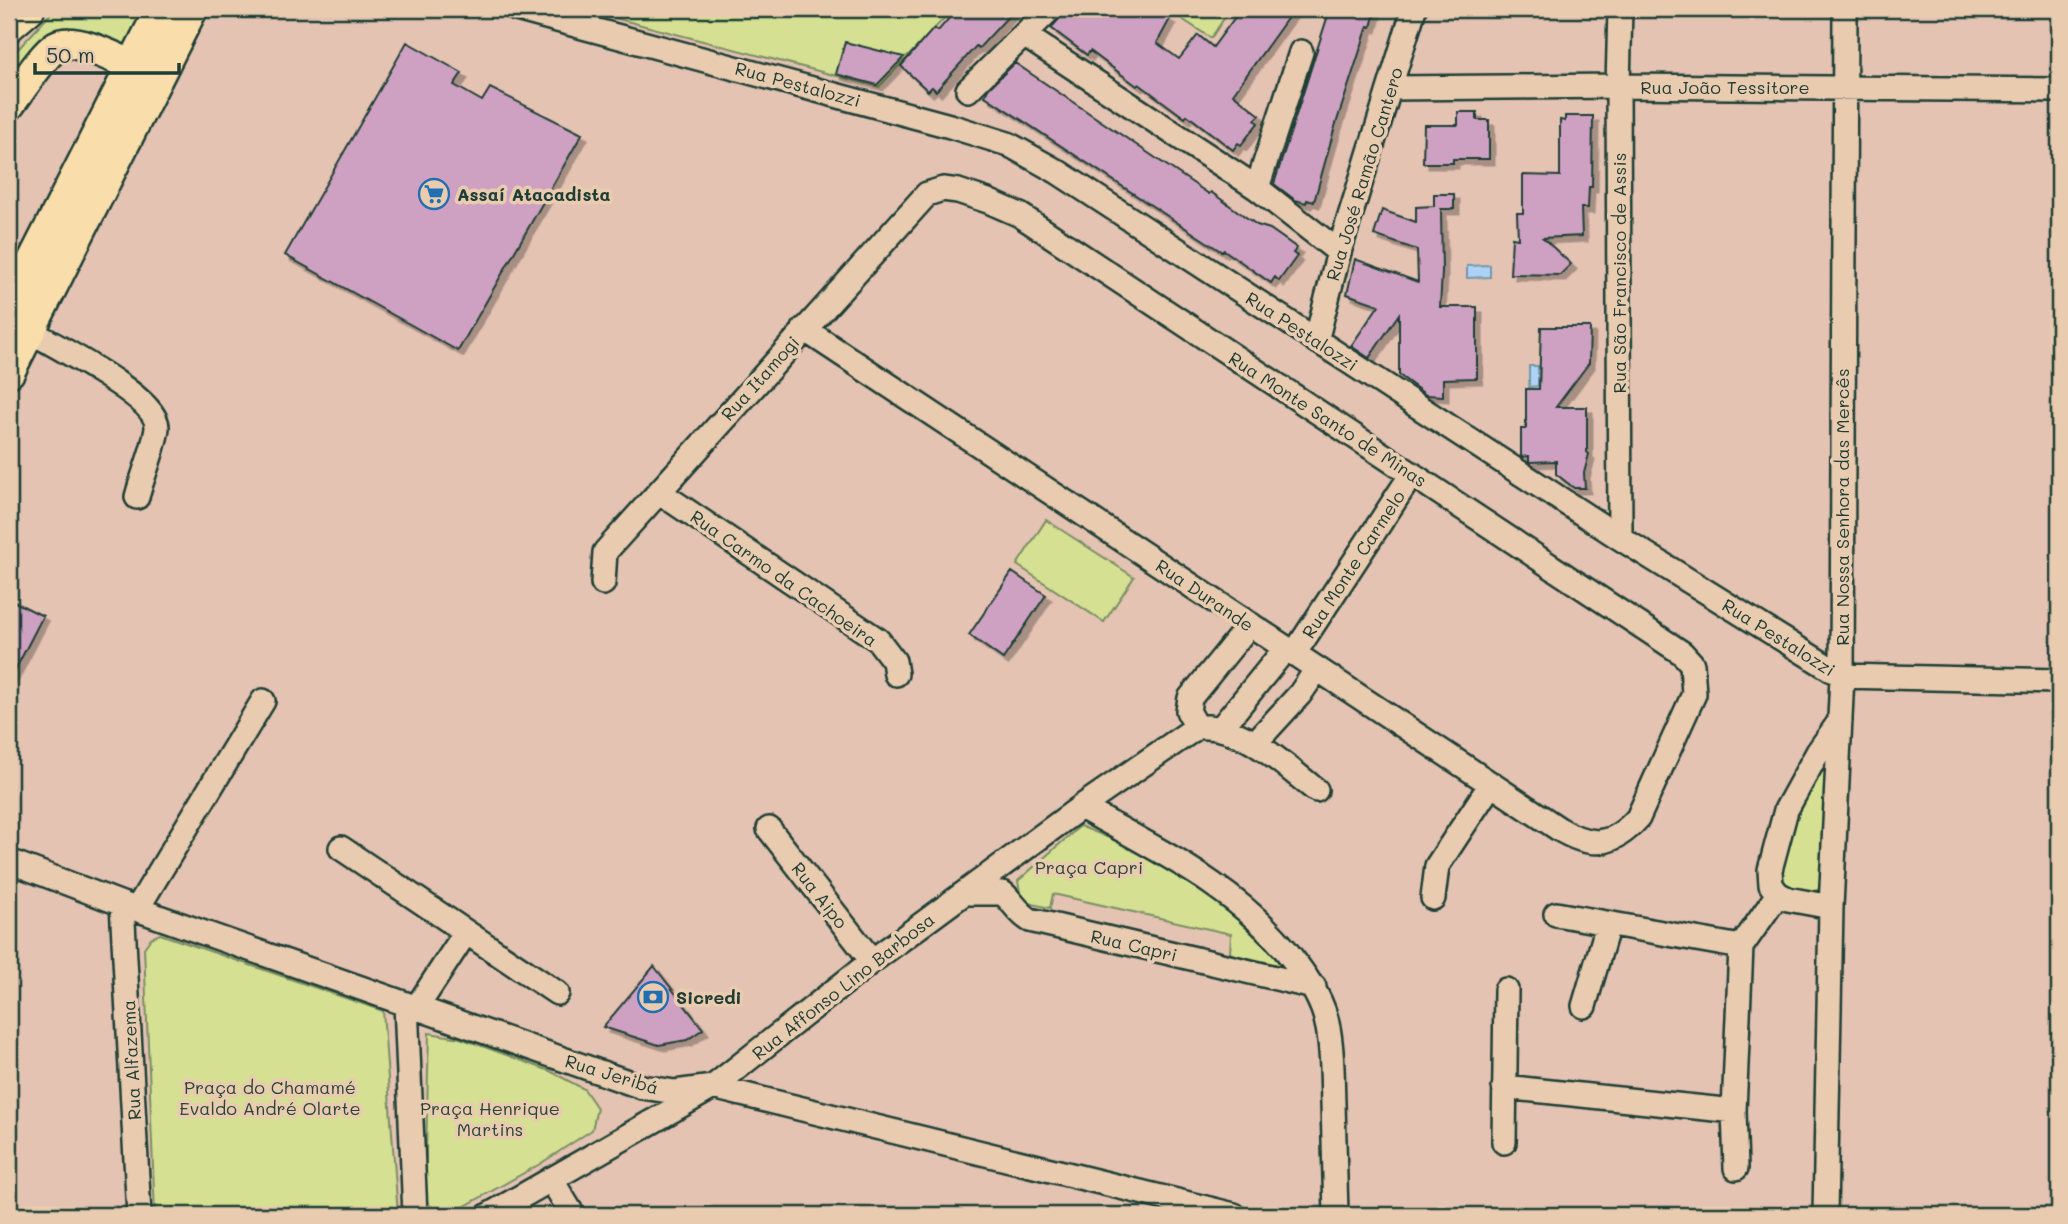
<svg xmlns="http://www.w3.org/2000/svg" width="2068" height="1224" font-family="Mali,sans-serif">
  <defs>
    <filter id="shadow"><feDropShadow dx="5.5" dy="5.5" stdDeviation="0" flood-color="#0004"/></filter>
  </defs>
  <rect width="100%" height="100%" fill="#e4c3b3"/>
  <filter id="ink" filterUnits="userSpaceOnUse"><feTurbulence type="fractalNoise" baseFrequency=".0143" numOctaves="2"/><feDisplacementMap in="SourceGraphic" scale="14" xChannelSelector="R" yChannelSelector="G"/><feConvolveMatrix kernelMatrix="1 2 1 2 8 2 1 2 1" color-interpolation-filters="sRGB"/></filter>
  <g filter="url(#ink)">
    <path fill="#d5e093" stroke="#7a8e64" stroke-width="2" d="M55 9H149L126 51 67 27 55 29 9 89V59Z
      M580 9H953L879 87Z
      M1167 9H1219L1227 14 1211 38Z
      M1046 520 1134 577 1104 622 1017 565Z
      M1832 759 1823 885 1813 894C1805 892 1793 891 1788 886 1760 858 1812 782 1832 759Z
      M1080 826C1116 841 1152 855 1184 876 1222 901 1253 934 1285 967L1230 955 1231 934 1053 894 1050 908C1029 903 1021 905 1018 881Z
      M160 934 383 1011 398 1215H155L144 948 151 938Z
      M429 1033 460 1038 550 1071 584 1089 597 1108 592 1130 540 1164 449 1215H439L427 1202 425 1191Z"/>
    <path fill="#aed2f6" stroke="#7596a8" stroke-width="2" d="M1490 265V277L1467 278V266Z
      M1529 366H1538V386L1529 387Z"/>
    <path fill="#cea1c2" stroke="#1f3d34" stroke-width="2" filter="url(#shadow)" d="M957 9H1015L979 48 976 46 936 91 932 87 928 91 901 66 934 28 938 31Z
      M1064 9H1151L1170 19 1157 43 1179 59 1198 35 1213 47 1241 9H1294L1233 94 1260 115 1255 120 1258 123 1241 145 1238 143 1233 150 1187 115 1185 118 1139 84 1137 86 1090 51 1087 55 1051 28 1060 18Z
      M1330 9H1366L1375 12 1371 27 1368 26 1334 130 1314 202 1307 200 1306 203 1295 200 1274 184Z
      M407 42 462 73 454 85 482 101 490 88 582 134 458 351 285 255Z
      M845 42 904 57 877 85 836 74Z
      M1015 63 1209 194 1211 192 1257 225 1270 229 1297 248 1293 253 1297 256 1279 281 1275 277 1271 283 1224 250 1222 252 985 96 988 89Z
      M1458 112H1477V120H1489V159H1453V163H1423L1424 125H1458Z
      M1565 116H1593L1592 187H1589L1588 208H1581L1582 236 1543 238 1571 264 1560 275 1510 274 1512 238 1518 239 1517 213H1523V175L1560 176V120L1565 121Z
      M1434 194H1454V209H1441L1442 272 1440 307H1477V378L1443 379V396L1426 395 1399 375V314L1369 358 1351 346 1379 305 1347 294 1355 259 1418 282 1417 250 1374 235 1382 210 1416 222V207L1434 206Z
      M1541 327H1590L1589 363 1556 407H1587V452L1589 454 1584 473 1585 488H1574L1556 474V461L1529 462V456L1521 457V429H1526V389H1539Z
      M1012 572 1046 595 1003 659 969 635Z
      M9 599 43 616 9 682Z
      M654 966 703 1029 687 1040 659 1045 603 1027Z"/>
    <g fill="none" stroke-linecap="round" stroke-linejoin="round">
      <g stroke="#1f3d34" stroke-width="28">
        <path id="minor" d="M516 9 950 126 1008 144 1058 172 1620 538 1842 676 2059 681
          M1024 35 1257 188 1339 252
          M1390 88 1618 86 2059 90
          M968 90 1050 9
          M1257 188 1301 52
          M30 331C55 346 159 398 157 428 155 447 142 477 137 497
          M1316 341 1339 252 1414 9
          M659 492 878 640 894 661 896 674
          M1620 538 1618 86 1620 9
          M603 583 605 552 927 194 943 189 958 191 988 201 1020 215 1682 653 1692 664 1694 694 1638 818C1612 847 1591 848 1559 829L804 329
          M1294 654 1412 474
          M1197 727 1188 711 1190 698 1250 624
          M1221 728 1286 648
          M1255 743 1300 694 1317 669
          M1081 807C1159 851 1241 889 1295 962 1310 982 1324 1003 1328 1028 1333 1053 1332 1078 1333 1103 1334 1140 1335 1178 1336 1215
          M769 829 872 961
          M341 848 557 993
          M9 861 122 904 642 1087 675 1092 713 1087 1234 1215
          M965 893H1003C1013 902 1018 913 1030 920L1314 987
          M1433 898 1437 866 1491 784
          M122 904 139 1215
          M1831 907 1788 899 1778 894 1771 885 1770 870 1786 810 1818 752 1840 721
          M137 909 263 701
          M1556 914 1741 947
          M406 1004 415 1215
          M1584 1006 1608 925
          M417 1007 466 932
          M1504 1087 1734 1111
          M1504 1142 1506 990
          M1736 1168 1734 1111 1741 947 1778 894
          M551 1179 573 1215
          M489 1215 713 1087 872 961 1081 807 1197 727C1244 724 1282 764 1316 790
          M1825 1215 1831 907 1842 676 1845 9"/>
      </g>
      <g stroke="#1f3d34" stroke-width="35">
        <path id="major" d="M9 26 29 9
          M9 105C20 91 43 54 57 46 76 35 128 65 149 73
          M9 308 161 9
          M9 372 192 9"/>
      </g>
      <use href="#minor" stroke="#e9cbaf" stroke-width="23"/>
      <use href="#major" stroke="#f9deab" stroke-width="30"/>
    </g>
  </g>
  <defs>
    <g id="supermarket-ring" transform="scale(1.575)"><circle r="9.5" fill="#e9cbaf" stroke="#1f6fb2" stroke-width="1.5"/><path d="M-6-5.5h2.5l.6 2H6L4.5 2H-2.5L-4.4-4H-6ZM-1.5 3.2a1.3 1.3 0 1 0 .1 0ZM3 3.2a1.3 1.3 0 1 0 .1 0Z" fill="#1f6fb2"/></g>
    <g id="bank-ring" transform="scale(1.575)"><circle r="9.5" fill="#e9cbaf" stroke="#1f6fb2" stroke-width="1.5"/><path d="M-6-4H6V4H-6ZM0-2.3a2.3 2.3 0 1 0 0 4.6a2.3 2.3 0 1 0 0-4.6Z" fill="#1f6fb2"/></g>
  </defs>
  <g fill-rule="evenodd">
    <use href="#supermarket-ring" x="434" y="194"/>
    <use href="#bank-ring" x="653" y="997"/>
  </g>
  <g text-anchor="middle" dominant-baseline="central" stroke-width="7" stroke-linejoin="round" paint-order="stroke">
    <g font-size="18" fill="#1f3d34" stroke="#e9cbaf">
      <text transform="translate(798 84) rotate(15)">Rua Pestalozzi</text>
      <text x="1725" y="87">Rua João Tessitore</text>
      <text transform="translate(1364 174) rotate(-73)">Rua José Ramão Cantero</text>
      <text transform="translate(1619 273) rotate(-90)">Rua São Francisco de Assis</text>
      <text transform="translate(1302 331) rotate(33)">Rua Pestalozzi</text>
      <text transform="translate(760 378) rotate(-48)">Rua Itamogi</text>
      <text transform="translate(1328 419) rotate(33)">Rua Monte Santo de Minas</text>
      <text transform="translate(1842 507) rotate(-90)">Rua Nossa Senhora das Mercês</text>
      <text transform="translate(1353 564) rotate(-57)">Rua Monte Carmelo</text>
      <text transform="translate(784 578) rotate(35)">Rua Carmo da Cachoeira</text>
      <text transform="translate(1205 595) rotate(34)">Rua Durande</text>
      <text transform="translate(1779 637) rotate(32)">Rua Pestalozzi</text>
      <text transform="translate(820 895) rotate(52)">Rua Aipo</text>
      <text transform="translate(1134 945) rotate(13)">Rua Capri</text>
      <text transform="translate(843 986) rotate(-38)">Rua Affonso Lino Barbosa</text>
      <text transform="translate(131 1060) rotate(-93)">Rua Alfazema</text>
      <text transform="translate(612 1074) rotate(17)">Rua Jeribá</text>
    </g>
    <g font-size="18" font-weight="bold" fill="#1f3d34" stroke="#e9cbaf" text-anchor="start">
      <text x="457" y="194">Assaí Atacadista</text>
      <text x="676" y="997">Sicredi</text>
    </g>
    <g font-size="18" fill="#284539" stroke="#e9cbaf">
      <text x="1089" y="867">Praça Capri</text>
      <text x="270" y="1087">Praça do Chamamé<tspan x="270" dy="21">Evaldo André Olarte</tspan></text>
      <text x="490" y="1108">Praça Henrique<tspan x="490" dy="21">Martins</tspan></text>
    </g>
  </g>
  <rect width="2068" height="1224" fill="none" stroke="#e9cbaf" stroke-width="35"/>
  <rect x="18" y="18" width="2033" height="1189" fill="none" stroke="#1f3d34" stroke-width="2.5" filter="url(#ink)"/>
  <path d="M35 63v10h144v-10" fill="none" stroke="#1f3d34" stroke-width="3.5"/>
  <text x="46" y="63" font-size="21" fill="#1f3d34" stroke="#e9cbaf" stroke-width="5" paint-order="stroke">50 m</text>
</svg>
